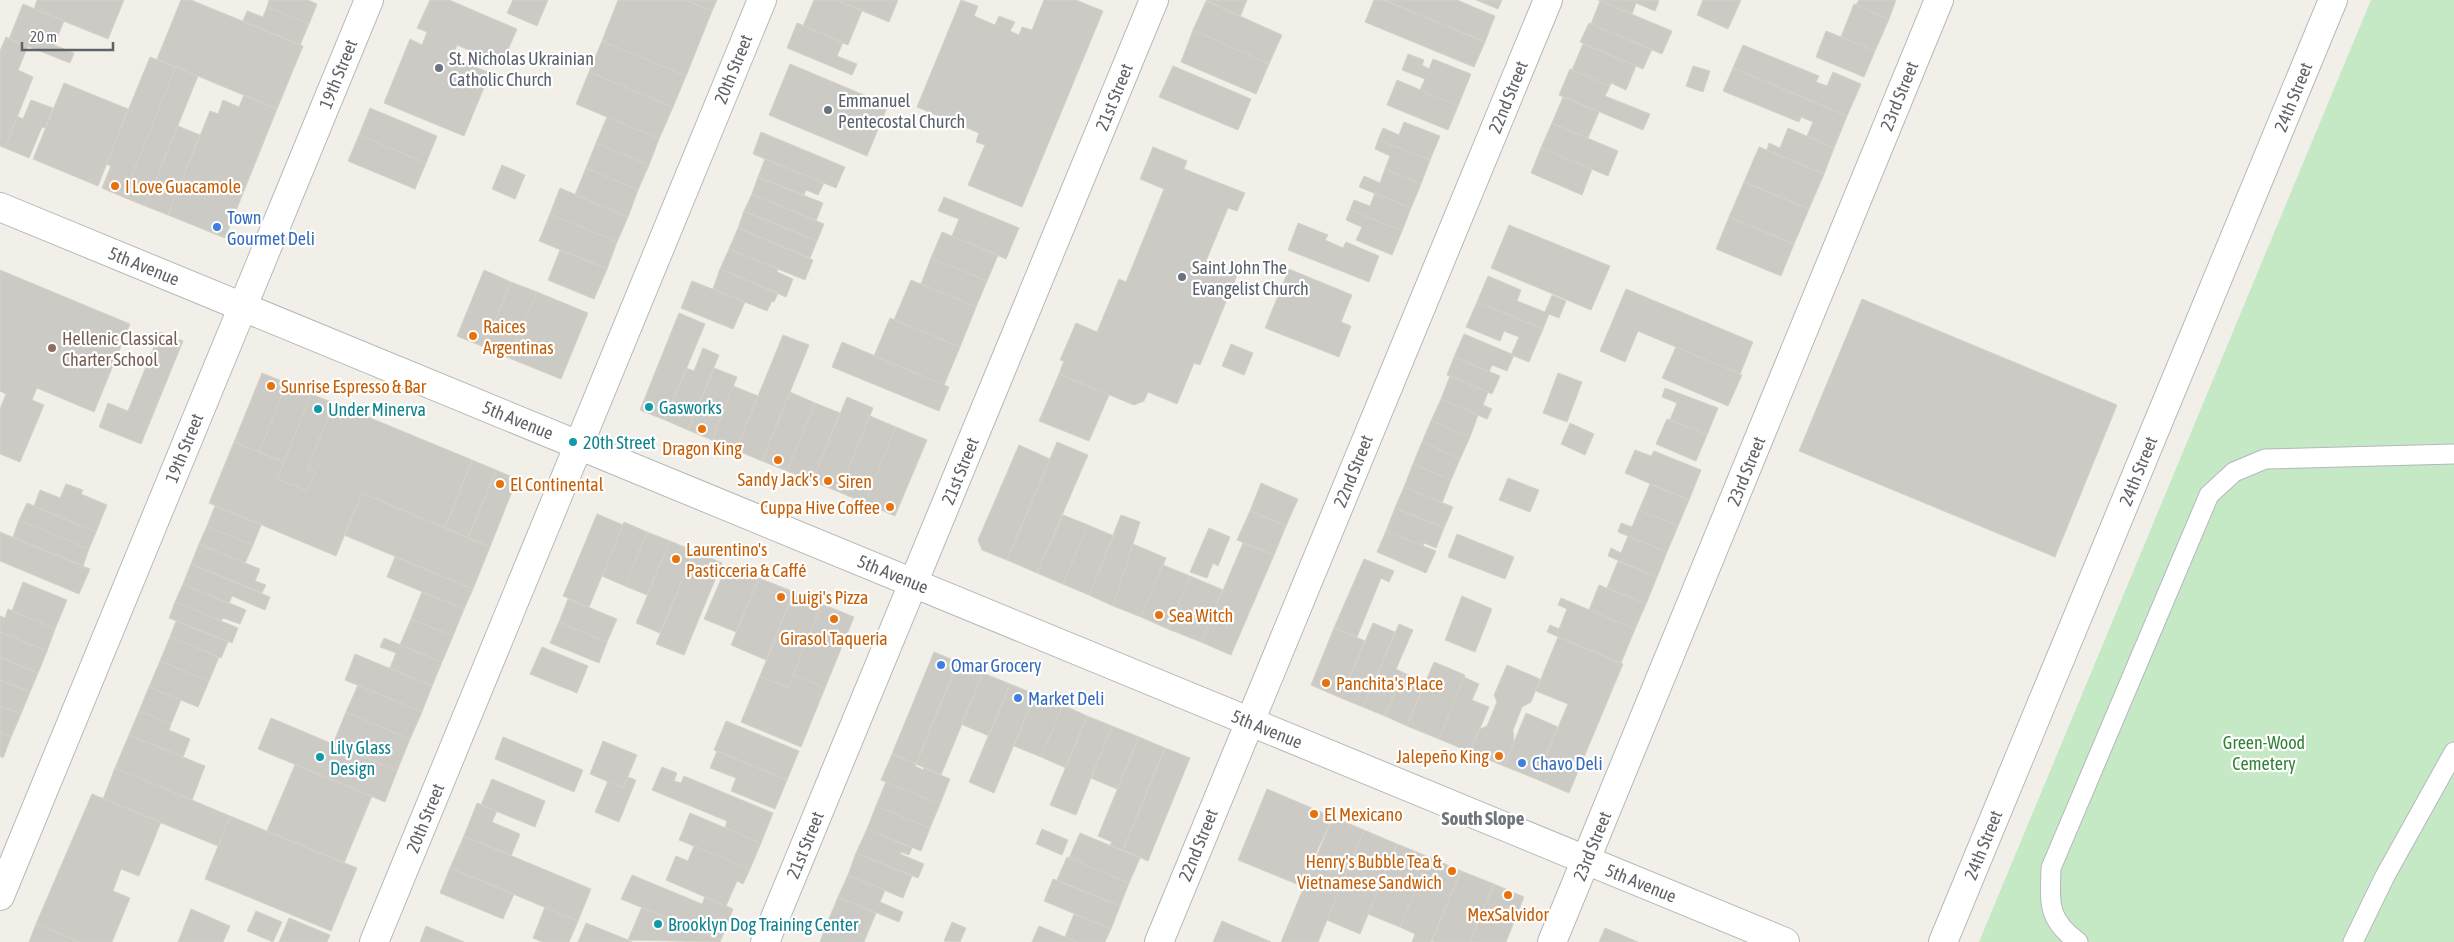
<svg xmlns="http://www.w3.org/2000/svg" width="2454" height="942" font-family="'Asap Condensed',sans-serif">
  <rect width="100%" height="100%" fill="#f1efe8"/>
  <path fill="#c5e8c5" d="M2371 0H2454V942H1979Z"/>
  <path fill="#cccac5" stroke="#d6d1c6" d="M37 0H124L108 39 34 9Z
    M181 0H191L303 46 277 109 157 59Z
    M269 0H308L317 4 309 24 267 7Z
    M430 0H449L517 29 502 64 457 45 452 57 490 73 464 136 384 103 410 39 422 45 427 32 417 28Z
    M513 0H548L537 26 507 13Z
    M618 0H685L712 11 686 76 602 41Z
    M685 0H717L712 11Z
    M814 0H836L862 11 848 45 803 26Z
    M836 0H898L889 22Z
    M961 0 978 6 974 16 995 25 999 16 1015 22 1010 31 1019 35 1022 27 1032 30 1044 0H1076L1103 11 1022 207 968 185 985 145 976 142 979 133 917 107Z
    M1206 0H1247L1240 17Z
    M1374 0H1384L1485 42 1474 67 1365 22Z
    M1384 0H1457L1495 16 1485 42Z
    M1476 0H1502L1498 9Z
    M1598 0H1657L1659 1 1655 11 1636 3 1632 14Z
    M1703 0H1741L1728 29 1697 15Z
    M1859 0H1896L1889 19 1856 5Z
    M1206 1 1282 35 1269 64 1193 30Z
    M1600 1 1672 31 1662 54 1591 24Z
    M23 4 64 21 54 45 74 53 70 63 9 39Z
    M1854 4 1889 19 1875 51 1841 37Z
    M267 7 309 24 300 45 243 21 247 11 263 17Z
    M797 23 843 42 837 56 857 64 852 75 787 48Z
    M1589 23 1652 49 1643 69 1580 42Z
    M1193 30 1269 64 1256 94 1181 62Z
    M1826 31 1875 51 1864 77 1816 57Z
    M6 37 28 46 18 70 33 77 5 148 0 146V51Z
    M602 41 686 76 673 107 589 72Z
    M1583 44 1636 66 1626 90 1611 83 1610 86 1572 70Z
    M1743 45 1819 76 1816 82 1827 86 1833 72 1861 84 1847 116 1733 68Z
    M1408 54 1424 60 1422 65 1429 69 1433 59 1471 74 1458 106 1420 90 1425 79 1402 70Z
    M150 57 176 67 123 197 102 188 111 166 106 164Z
    M790 64 888 105 867 156 769 115Z
    M1173 66 1251 99 1238 130 1159 97Z
    M1693 66 1710 71 1703 92 1686 86Z
    M176 67 198 76 145 206 123 197Z
    M1733 68 1847 116 1834 148 1807 136 1813 122 1801 117 1799 122 1723 91Z
    M1570 69 1610 86 1605 96 1650 114 1643 130 1559 95Z
    M589 72 673 107 659 139 576 104Z
    M1397 80 1458 106 1448 130 1387 105Z
    M64 83 128 109 98 186 33 159Z
    M244 95 277 109 225 238 168 215 210 111 218 114 223 100 239 107Z
    M1563 97 1599 112 1588 138 1552 123Z
    M31 100 53 108 45 128 42 127 29 158 5 148 17 116 23 119Z
    M370 108 437 136 426 163 359 135Z
    M607 117 659 139 649 165 596 143Z
    M1404 122 1440 136 1430 160 1378 140 1383 128 1399 135Z
    M1552 123 1618 151 1608 176 1541 148Z
    M178 126 200 135 168 215 145 206Z
    M1788 128 1834 148 1824 174 1767 150 1769 143 1780 148Z
    M761 132 845 167 836 188 753 154Z
    M359 135 426 163 415 189 348 161Z
    M1378 140 1430 160 1421 184 1385 169 1390 156 1375 149Z
    M596 143 649 165 638 190 586 168Z
    M1153 147 1187 161 1184 169 1245 193 1237 211 1228 208 1206 261 1237 275 1200 365 1194 363 1177 404 1148 392 1144 401 1134 405 1059 374 1064 361 1060 360 1076 323 1097 332 1119 279 1126 282 1164 189 1140 179Z
    M1759 147 1824 174 1809 209 1744 182Z
    M1541 148 1592 169 1582 195 1531 173Z
    M765 159 824 183 818 195 806 190 804 195 758 177Z
    M502 165 525 175 515 199 492 189Z
    M586 168 638 190 628 217 575 195Z
    M1385 169 1421 184 1411 208 1359 187 1364 176 1380 183Z
    M758 177 823 203 816 221 752 194Z
    M1744 182 1809 209 1794 244 1729 217Z
    M560 188 628 217 617 242 550 214Z
    M1375 193 1411 208 1402 231 1350 210 1354 200 1370 206Z
    M752 194 824 224 817 241 744 211Z
    M944 197 1019 228 1006 259 952 236 959 219 938 211Z
    M1350 210 1402 231 1392 255 1356 240 1362 227 1346 220Z
    M744 211 817 241 810 258 738 228Z
    M550 214 617 242 607 269 539 241Z
    M1729 217 1794 244 1781 276 1716 249Z
    M1298 223 1328 235 1325 240 1343 248 1346 242 1379 256 1369 282 1288 250Z
    M1509 225 1610 266 1591 310 1491 268Z
    M738 228 813 260 805 280 729 249Z
    M942 232 998 255 987 281 931 258Z
    M729 249 778 269 777 272 793 279 786 297 720 269Z
    M560 250 607 269 594 299 548 280Z
    M931 258 987 281 976 307 921 284Z
    M720 269 778 293 774 302 772 301 767 311 713 289Z
    M1289 269 1352 295 1341 322 1351 326 1339 357 1265 328Z
    M0 270 130 324 94 412 37 388 32 400 44 405 20 462 0 454V409L6 394 0 391Z
    M484 270 511 282 484 347 457 336Z
    M1488 276 1521 290 1517 301 1545 312 1552 295 1566 301 1559 318 1549 314 1543 329 1477 302Z
    M911 280 976 307 960 347 894 320Z
    M692 281 745 302 733 329 681 308Z
    M511 282 537 292 509 358 484 347Z
    M1626 289 1753 342 1740 374 1638 331 1625 362 1600 351Z
    M537 292 588 313 561 379 509 358Z
    M1862 299 2117 405 2055 557 1799 451Z
    M1477 302 1543 329 1529 362 1511 355 1519 337 1504 331 1500 341 1466 327Z
    M679 313 705 324 665 420 640 410Z
    M890 318 960 347 944 385 874 356Z
    M160 332 183 341 141 444 99 427 108 403 128 411Z
    M1464 334 1514 355 1507 371 1492 365 1489 372 1454 357Z
    M783 335 809 345 762 461 736 450Z
    M842 342 949 387 939 411 832 367Z
    M1231 344 1253 353 1244 375 1222 366Z
    M1676 347 1742 375 1728 406 1662 378Z
    M703 348 719 355 688 430 665 420 686 368 694 371Z
    M1454 357 1500 376 1492 394 1447 375Z
    M714 368 737 377 712 440 688 430Z
    M262 373 287 383 259 452 234 442Z
    M1558 373 1582 382 1567 422 1543 413Z
    M1059 374 1109 395 1089 441 1039 421Z
    M1450 376 1488 392 1483 405 1492 409 1487 419 1441 399Z
    M287 383 311 394 284 462 259 452Z
    M733 386 758 396 736 450 712 440Z
    M1665 388 1718 408 1707 435 1670 420 1677 403 1662 397Z
    M790 392 815 403 787 471 762 461Z
    M311 394 334 403 307 469 315 472 307 491 277 479Z
    M847 397 873 408 839 492 812 481Z
    M1441 399 1478 415 1470 437 1431 421Z
    M334 403 472 460 445 528 362 493 336 556 209 503 234 442 284 462 277 479 307 491 315 472 307 469Z
    M815 403 840 413 812 481 787 471Z
    M870 416 896 427 865 503 839 492Z
    M1667 419 1707 435 1696 461 1656 444Z
    M1431 421 1470 437 1460 459 1422 442Z
    M1570 423 1594 434 1585 455 1561 444Z
    M896 427 927 440 895 516 865 503Z
    M1057 442 1088 455 1037 573 1007 560Z
    M1422 442 1460 459 1451 480 1413 464Z
    M1019 445 1050 459 1007 560 982 550 978 540Z
    M1635 450 1651 456 1654 451 1701 470 1689 500 1625 473Z
    M472 460 496 470 468 538 445 528Z
    M1413 464 1451 480 1442 503 1404 487Z
    M496 470 517 479 490 547 468 538Z
    M1508 478 1539 490 1530 512 1499 500Z
    M1261 483 1298 499 1286 526 1250 511Z
    M66 484 83 490 81 494 107 505 96 532 34 506 40 490 60 498Z
    M1650 484 1689 500 1678 526 1639 510Z
    M1404 487 1453 507 1444 528 1395 508Z
    M362 493 490 547 473 589 344 535Z
    M27 503 96 532 89 549 19 520Z
    M215 506 261 525 253 545 207 526Z
    M1395 508 1444 528 1436 548 1424 543 1423 546 1386 531Z
    M1639 510 1678 526 1667 552 1618 532 1621 523 1632 527Z
    M1250 511 1286 526 1274 555 1237 540Z
    M597 514 623 525 589 607 563 596Z
    M1063 515 1088 525 1063 584 1037 573Z
    M1121 515 1140 522 1113 606 1089 595Z
    M19 520 89 549 83 566 13 537Z
    M624 522 647 532 625 586 602 576Z
    M1088 525 1114 536 1089 595 1063 584Z
    M207 526 253 545 245 563 199 544Z
    M1209 528 1230 537 1218 566 1213 563 1207 578 1190 572Z
    M1386 531 1436 551 1426 573 1377 552Z
    M0 532 90 569 79 594 0 561Z
    M647 532 670 541 647 595 625 586Z
    M1457 534 1514 557 1505 579 1448 557Z
    M1628 536 1667 552 1657 577 1608 556 1611 548 1621 553Z
    M670 541 694 551 660 633 636 623Z
    M1243 543 1274 555 1231 655 1201 642Z
    M199 544 260 569 255 581 266 585 262 593 191 564Z
    M1133 544 1166 558 1141 617 1113 606Z
    M694 551 722 563 684 655 656 644Z
    M395 557 473 589 464 609 387 577Z
    M1364 559 1394 571 1389 582 1381 578 1357 637 1334 628Z
    M1618 561 1657 577 1646 604 1607 588Z
    M191 564 270 597 265 610 232 596 229 604 183 584Z
    M727 565 759 578 736 632 704 619Z
    M1163 565 1190 576 1168 629 1141 617Z
    M1190 576 1223 590 1201 642 1168 629Z
    M759 578 794 592 766 660 731 645Z
    M23 582 67 600 55 629 12 611Z
    M183 584 246 610 240 624 223 618 221 621 175 602Z
    M1599 585 1646 604 1635 629 1589 610Z
    M422 592 464 609 453 636 411 619Z
    M794 592 822 604 788 688 760 676Z
    M1462 596 1492 609 1475 652 1445 640Z
    M1561 598 1635 629 1621 663 1547 632 1550 625 1559 629 1567 609 1558 605Z
    M568 599 617 619 607 642 559 622Z
    M175 602 238 628 232 643 169 618Z
    M822 604 854 617 825 688 793 675Z
    M8 609 55 629 47 651 0 632V616L5 618Z
    M411 619 453 636 442 662 400 645Z
    M176 621 228 642 221 658 170 637Z
    M559 622 607 642 599 663 550 643Z
    M1373 623 1395 632 1363 707 1341 698Z
    M1399 624 1413 630 1396 669 1404 673 1385 716 1363 707Z
    M1334 628 1365 641 1341 698 1311 685Z
    M0 632 47 651 38 673 0 657Z
    M170 637 219 657 209 681 160 661Z
    M1558 637 1623 664 1569 793 1536 779 1568 704 1536 691Z
    M384 638 442 662 432 686 390 668 396 653 380 647Z
    M542 647 588 666 577 693 530 674Z
    M934 652 958 662 916 764 892 754Z
    M355 654 432 686 422 712 345 680Z
    M0 657 38 673 30 692 0 680Z
    M160 661 209 681 198 707 149 687Z
    M958 662 983 673 941 775 916 764Z
    M1434 662 1465 675 1439 739 1407 726Z
    M1507 665 1540 679 1531 702 1522 707 1513 730 1514 742 1504 766 1470 752 1480 729 1487 726 1497 702 1494 695Z
    M983 673 1010 684 989 736 961 724Z
    M1404 673 1425 682 1407 726 1385 716Z
    M793 675 825 688 801 747 741 722 760 676 788 688Z
    M1464 677 1479 684 1472 700 1489 707 1470 752 1439 739Z
    M0 680 30 692 21 714 0 706Z
    M1010 684 1035 694 994 793 969 782Z
    M358 685 422 712 410 739 346 712Z
    M149 687 181 700 171 724 139 711Z
    M1035 694 1063 705 1041 757 1014 746Z
    M1063 705 1087 716 1066 768 1041 757Z
    M0 706 21 714 11 737 0 732Z
    M139 711 171 724 169 730 190 739 183 757 129 735Z
    M346 712 410 739 397 771 333 744Z
    M1526 713 1558 727 1536 779 1504 766Z
    M1087 716 1112 726 1076 815 1050 805Z
    M271 718 397 771 385 802 258 749Z
    M726 721 799 751 787 780 714 750Z
    M1112 726 1139 737 1117 789 1091 778Z
    M0 732 11 737 3 758 0 756Z
    M129 735 205 766 192 800 115 768Z
    M503 737 583 770 574 792 495 759Z
    M1139 737 1165 748 1123 850 1110 845 1112 842 1098 836Z
    M603 741 637 755 623 788 590 774Z
    M1165 748 1190 758 1148 861 1123 850Z
    M717 751 787 780 775 809 731 791 736 778 710 768Z
    M892 754 916 764 915 766 923 770 924 768 950 779 940 804 881 780Z
    M295 765 372 796 344 863 267 831Z
    M662 767 677 773 674 781 681 783 684 776 773 813 761 843 725 828 727 821 652 790Z
    M115 768 230 816 218 846 103 799Z
    M628 777 636 780 619 822 595 812 608 781 623 788Z
    M492 779 545 801 535 827 481 805Z
    M886 782 940 804 930 828 876 806Z
    M1267 789 1333 817 1315 855 1316 858 1304 887 1238 860Z
    M92 794 161 822 139 876 121 869 113 891 130 898 112 942H80L36 924Z
    M477 803 497 811 492 822 520 834 511 856 464 836Z
    M876 806 930 828 921 851 867 829Z
    M690 813 761 843 750 869 679 840Z
    M230 816 357 868 331 931 205 879Z
    M1333 817 1364 830 1318 942H1281Z
    M867 829 912 848 909 855 901 852 900 854 924 864 918 878 856 853Z
    M1042 829 1068 840 1062 855 1036 844Z
    M1364 830 1397 844 1360 934 1327 920Z
    M1080 833 1140 858 1129 883 1069 858Z
    M464 836 591 889 578 921 450 868Z
    M1397 844 1429 857 1400 927 1368 914Z
    M694 846 750 869 743 884 737 881 726 906 666 880 676 856 688 861Z
    M856 853 912 876 903 898 848 875Z
    M1067 857 1129 883 1120 906 1057 880Z
    M1429 857 1461 871 1431 942H1412L1415 934 1400 927Z
    M450 868 514 894 503 919 440 893Z
    M1461 871 1494 884 1470 942H1435L1432 941Z
    M632 875 702 904 705 897 733 909 721 940 621 899Z
    M848 875 885 890 880 902 903 912 899 922 838 897Z
    M1053 879 1120 906 1111 929 1044 901Z
    M1494 884 1524 897 1506 942H1470Z
    M838 897 876 913 866 937 828 921Z
    M545 907 578 921 569 942H542L533 938Z
    M642 907 721 940 720 942 628 940Z
    M191 909 230 926 223 942H178Z
    M256 911 282 922 273 942 247 931Z
    M1074 914 1111 929 1105 942H1077L1065 937Z
    M289 918 330 935 327 942H279Z
    M828 921 866 937 864 942H820Z
    M1222 921 1271 942H1213Z
    M952 922 966 928 960 942 944 941Z
    M586 923 628 940 632 942H578Z
    M36 924 80 942H29Z
    M426 926 464 942H420Z
    M1039 926 1065 937 1077 942H1032Z
    M1605 928 1638 942H1599Z"/>
  <g fill="none" stroke-linecap="round" stroke-linejoin="round">
    <g stroke="#b5b8bc" stroke-width="21">
      <path id="service" d="M2078 942C2047 919 2050 904 2051 868L2209 495 2234 472 2265 459 2454 454
        M2353 942 2385 876 2454 752"/>
    </g>
    <g stroke="#b5b8bc" stroke-width="30">
      <path id="minor" d="M765 942 1154 0
        M1159 942 1548 0
        M1552 942 1939 0
        M1943 942 2333 0"/>
    </g>
    <g stroke="#b5b8bc" stroke-width="30">
      <path id="tertiary" d="M0 207 1785 942"/>
    </g>
    <g stroke="#b6babf" stroke-width="30">
      <path id="secondary" d="M0 896 369 0
        M374 942 762 0"/>
    </g>
    <use href="#service" stroke="#fff" stroke-width="19"/>
    <use href="#minor" stroke="#fff" stroke-width="28"/>
    <use href="#tertiary" stroke="#fff" stroke-width="28"/>
    <use href="#secondary" stroke="#fff" stroke-width="28"/>
  </g>
  <g fill="#6b7280" stroke="#fff" stroke-width="2">
    <circle cx="439" cy="68" r="5"/>
    <circle cx="828" cy="110" r="5"/>
    <circle cx="1182" cy="277" r="5"/>
  </g>
  <g fill="#e8710a" stroke="#fff" stroke-width="2">
    <circle cx="115" cy="186" r="5"/>
    <circle cx="473" cy="336" r="5"/>
    <circle cx="271" cy="386" r="5"/>
    <circle cx="702" cy="429" r="5"/>
    <circle cx="778" cy="460" r="5"/>
    <circle cx="828" cy="481" r="5"/>
    <circle cx="500" cy="484" r="5"/>
    <circle cx="890" cy="507" r="5"/>
    <circle cx="676" cy="559" r="5"/>
    <circle cx="781" cy="597" r="5"/>
    <circle cx="1159" cy="615" r="5"/>
    <circle cx="834" cy="619" r="5"/>
    <circle cx="1326" cy="683" r="5"/>
    <circle cx="1499" cy="756" r="5"/>
    <circle cx="1314" cy="814" r="5"/>
    <circle cx="1452" cy="871" r="5"/>
    <circle cx="1508" cy="895" r="5"/>
  </g>
  <g fill="#3f7fe0" stroke="#fff" stroke-width="2">
    <circle cx="217" cy="227" r="5"/>
    <circle cx="941" cy="665" r="5"/>
    <circle cx="1018" cy="698" r="5"/>
    <circle cx="1522" cy="763" r="5"/>
  </g>
  <circle fill="#8d6e63" stroke="#fff" stroke-width="2" cx="52" cy="348" r="5"/>
  <g fill="#0f9aa8" stroke="#fff" stroke-width="2">
    <circle cx="649" cy="407" r="5"/>
    <circle cx="318" cy="409" r="5"/>
    <circle cx="573" cy="442" r="5"/>
    <circle cx="320" cy="757" r="5"/>
    <circle cx="658" cy="924" r="5"/>
  </g>
  <g text-anchor="middle" dominant-baseline="central" stroke-width="4.5" stroke-linejoin="round" paint-order="stroke">
    <g font-size="18" fill="#5b616d" stroke="#fff" text-anchor="start">
      <text x="449" y="58">St. Nicholas Ukrainian<tspan x="449" dy="21">Catholic Church</tspan></text>
      <text x="838" y="100">Emmanuel<tspan x="838" dy="21">Pentecostal Church</tspan></text>
      <text x="1192" y="267">Saint John The<tspan x="1192" dy="21">Evangelist Church</tspan></text>
    </g>
    <g font-size="18" fill="#5f6368" stroke="#fff">
      <text transform="translate(733 69) rotate(-68)">20th Street</text>
      <text transform="translate(338 74) rotate(-68)">19th Street</text>
      <text transform="translate(1899 96) rotate(-68)">23rd Street</text>
      <text transform="translate(1114 97) rotate(-68)">21st Street</text>
      <text transform="translate(1508 97) rotate(-68)">22nd Street</text>
      <text transform="translate(2293 97) rotate(-68)">24th Street</text>
      <text transform="translate(144 266) rotate(22)">5th Avenue</text>
      <text transform="translate(518 420) rotate(22)">5th Avenue</text>
      <text transform="translate(184 448) rotate(-68)">19th Street</text>
      <text transform="translate(960 471) rotate(-68)">21st Street</text>
      <text transform="translate(1353 471) rotate(-68)">22nd Street</text>
      <text transform="translate(1746 471) rotate(-68)">23rd Street</text>
      <text transform="translate(2138 471) rotate(-68)">24th Street</text>
      <text transform="translate(893 574) rotate(22)">5th Avenue</text>
      <text transform="translate(1267 729) rotate(22)">5th Avenue</text>
      <text transform="translate(425 818) rotate(-68)">20th Street</text>
      <text transform="translate(805 845) rotate(-68)">21st Street</text>
      <text transform="translate(1198 845) rotate(-68)">22nd Street</text>
      <text transform="translate(1983 845) rotate(-68)">24th Street</text>
      <text transform="translate(1592 846) rotate(-68)">23rd Street</text>
      <text transform="translate(1641 883) rotate(22)">5th Avenue</text>
    </g>
    <g font-size="18" fill="#c56008" stroke="#fff" text-anchor="start">
      <text x="125" y="186">I Love Guacamole</text>
      <text x="483" y="326">Raices<tspan x="483" dy="21">Argentinas</tspan></text>
      <text x="281" y="386">Sunrise Espresso &amp; Bar</text>
      <text x="702" y="448" text-anchor="middle">Dragon King</text>
      <text x="778" y="479" text-anchor="middle">Sandy Jack's</text>
      <text x="838" y="481">Siren</text>
      <text x="510" y="484">El Continental</text>
      <text x="880" y="507" text-anchor="end">Cuppa Hive Coffee</text>
      <text x="686" y="549">Laurentino's<tspan x="686" dy="21">Pasticceria &amp; Caffé</tspan></text>
      <text x="791" y="597">Luigi's Pizza</text>
      <text x="1169" y="615">Sea Witch</text>
      <text x="834" y="638" text-anchor="middle">Girasol Taqueria</text>
      <text x="1336" y="683">Panchita's Place</text>
      <text x="1489" y="756" text-anchor="end">Jalepeño King</text>
      <text x="1324" y="814">El Mexicano</text>
      <text x="1442" y="861" text-anchor="end">Henry's Bubble Tea &amp;<tspan x="1442" dy="21">Vietnamese Sandwich</tspan></text>
      <text x="1508" y="914" text-anchor="middle">MexSalvidor</text>
    </g>
    <g font-size="18" fill="#366cbe" stroke="#fff" text-anchor="start">
      <text x="227" y="217">Town<tspan x="227" dy="21">Gourmet Deli</tspan></text>
      <text x="951" y="665">Omar Grocery</text>
      <text x="1028" y="698">Market Deli</text>
      <text x="1532" y="763">Chavo Deli</text>
    </g>
    <g font-size="18" fill="#785e54" stroke="#fff" text-anchor="start">
      <text x="62" y="338">Hellenic Classical<tspan x="62" dy="21">Charter School</tspan></text>
    </g>
    <g font-size="18" fill="#0d838f" stroke="#fff" text-anchor="start">
      <text x="659" y="407">Gasworks</text>
      <text x="328" y="409">Under Minerva</text>
      <text x="583" y="442">20th Street</text>
      <text x="330" y="747">Lily Glass<tspan x="330" dy="21">Design</tspan></text>
      <text x="668" y="924">Brooklyn Dog Training Center</text>
    </g>
    <g font-size="18" fill="#348238" stroke="#fff">
      <text x="2264" y="742">Green-Wood<tspan x="2264" dy="21">Cemetery</tspan></text>
    </g>
    <g font-size="19" font-weight="bold" fill="#70757a" stroke="#fff">
      <text x="1483" y="818">South Slope</text>
    </g>
  </g>
  <path d="M22 42v8h91v-8" fill="none" stroke="#5f6368" stroke-width="2.5"/>
  <text x="30" y="42" font-size="15" fill="#5f6368" stroke="#ffffff" stroke-width="4" paint-order="stroke">20 m</text>
</svg>
